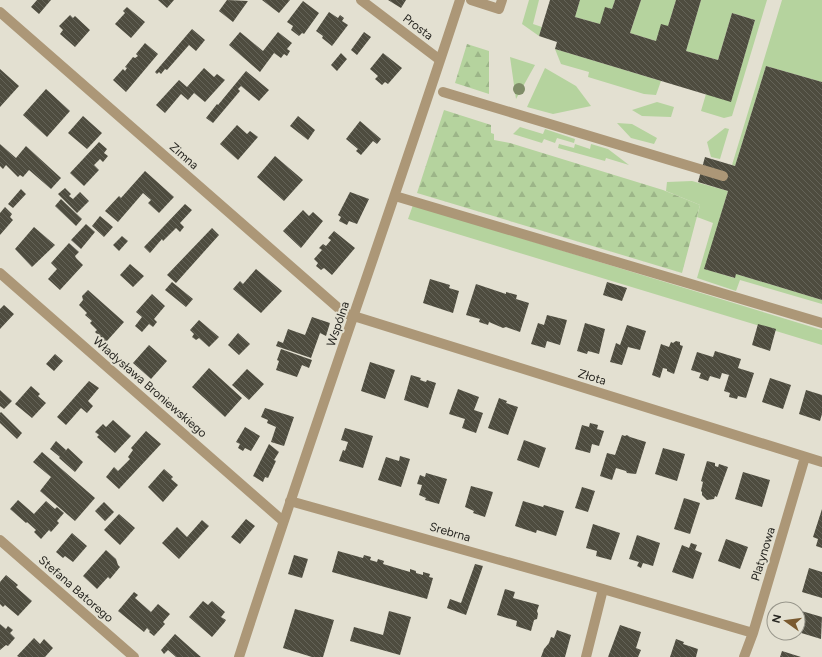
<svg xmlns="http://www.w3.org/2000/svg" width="822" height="657" font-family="Figtree,sans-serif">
  <defs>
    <pattern id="forest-firs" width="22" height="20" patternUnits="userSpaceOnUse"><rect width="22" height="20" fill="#b5d39e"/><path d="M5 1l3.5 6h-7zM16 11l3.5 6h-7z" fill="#9cb588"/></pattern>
    <pattern id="building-back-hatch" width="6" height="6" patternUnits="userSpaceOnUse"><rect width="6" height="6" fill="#4e4c3f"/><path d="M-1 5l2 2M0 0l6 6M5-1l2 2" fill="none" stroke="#646358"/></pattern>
  </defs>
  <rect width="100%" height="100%" fill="#e3e0d1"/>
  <path fill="#b5d39e" d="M529 0H539L533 24 542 27 539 36 522 24Z
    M580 0H615L612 9 600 24 575 17Z
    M641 0H676L668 26 656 41 630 33Z
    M701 0H767L732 116 724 118 701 111 706 94 731 101 755 20 732 13 718 60 686 51Z
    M782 0H822V82L766 66 735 166 732 165Z
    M555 49 661 81 656 95 644 94 588 77 589 72 561 64Z
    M510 57 535 65 516 99Z
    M545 68 576 86 591 106 553 114 527 107Z
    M657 102 674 107 671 117 642 116 632 110Z
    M617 123 632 124 657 138 654 144 631 138Z
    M520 127 543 134 545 129 575 139 574 143 557 138 555 143 544 139 542 143 513 134Z
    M725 128 729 129 720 159 711 157 707 142Z
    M559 144 574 148 575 144 590 149 591 144 608 149 629 165 606 158 605 161 558 148Z
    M692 181 728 191 705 269 734 278 736 274 822 300V304L740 280 736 291 697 278 713 223 697 217 700 205 666 191 667 182Z
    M413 205 822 330V345L408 219Z"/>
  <path fill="url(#forest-firs)" d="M467 44 489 51V94L455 83Z
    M444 110 491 125V133L494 134V140L510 143 663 190 700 205 682 273 417 193Z"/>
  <path fill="url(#building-back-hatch)" d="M37 0H51L39 14 31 7Z
    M158 0H174L167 8Z
    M227 0 248 1 233 22 219 11Z
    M262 0H290L279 13Z
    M388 0H406L401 8Z
    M550 0H580L575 17 600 24 605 7 612 9 615 0H641L630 33 656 41 661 24 668 26 676 0H701L686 51 718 60 732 13 755 20 731 102 555 49 557 42 539 36Z
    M303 1 319 13 304 34 302 33 299 36 291 30 293 26 287 22Z
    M127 7 145 22 131 38 115 24 125 13 123 11Z
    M329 12 338 18 340 15 344 18 342 21 348 25 332 46 322 38 323 36 316 31Z
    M70 15 73 18 75 16 90 30 75 47 60 34 63 30 59 26Z
    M192 29 205 40 196 51 189 45 167 70 165 69 161 74 159 72 157 74 155 72Z
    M240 32 263 51 278 32 292 43 287 49 290 51 287 56 284 54 281 58 274 53 260 72 229 45Z
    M364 32 371 37 357 55 351 50Z
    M145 43 158 54 126 92 113 80 123 69 125 71 127 68 125 67 133 57 135 58 138 56 136 54Z
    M341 53 347 59 337 71 331 65Z
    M383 53 402 68 388 84 385 82 382 85 375 79 378 76 370 69Z
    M766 66 822 82V300L736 274 735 278 704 269 728 191 698 182 705 157 735 166Z
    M204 68 214 77 217 74 225 80 205 102 194 93 188 100 181 94 165 113 156 105 179 80 187 87Z
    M0 69 19 86 0 107Z
    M246 71 269 90 259 101 241 86 238 89 240 91 213 123 206 118 217 104 218 105Z
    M46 89 70 111 47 137 23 115Z
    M83 116 102 133 87 149 68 133Z
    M298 116 315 130 308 140 290 126Z
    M360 121 381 139 377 144 373 141 361 155 356 151 358 149 346 139Z
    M237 125 247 134 250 131 258 137 238 160 220 144Z
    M99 142 107 149 104 153 108 156 103 162 100 159 94 165 99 170 84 186 70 173Z
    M0 144 16 158 26 146 61 178 51 189 29 170 23 177 20 175 18 177 6 165 3 169 0 166Z
    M275 156 303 180 284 201 257 177Z
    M145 171 174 197 159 213 148 203 151 200 143 193 118 222 105 211 119 196 121 198Z
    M65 188 71 194 69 196 73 199 80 192 89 201 77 213 58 194Z
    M21 189 26 194 13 208 8 204Z
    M350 192 369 199 357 224 349 221 347 225 339 221 341 217 338 215Z
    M61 199 82 219 76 226 55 206Z
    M185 204 192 210 180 223 184 227 180 232 176 228 163 241 162 239 150 253 144 247Z
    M5 207 12 214 10 217 13 220 0 235V213Z
    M303 210 309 216 313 212 323 221 301 248 283 231Z
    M100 216 113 227 104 237 92 226Z
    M86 224 95 232 81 249 71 240Z
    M34 227 55 245 32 267 15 249Z
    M212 228 219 235 176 283 167 275Z
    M334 231 355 248 332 275 324 268 321 270 316 266 318 263 314 259 322 250 319 248 323 244 326 246 331 240 328 238Z
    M122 236 128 241 119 251 113 245Z
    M69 243 79 252 75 256 76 258 83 265 60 290 48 279 57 269 51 263Z
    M130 264 144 276 133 287 120 275Z
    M256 269 282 291 261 313 233 289 240 281 243 284Z
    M430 279 450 285 449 288 459 291 453 313 423 303Z
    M172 282 193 299 186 307 165 290Z
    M607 282 627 288 622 301 603 295Z
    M476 284 506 294V292L517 295 516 299 529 303 520 332 506 327 503 328 489 322 488 325 479 322 480 319 466 315Z
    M88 290 124 322 106 342 95 332 97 330 90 323 92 321 85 315 87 313 79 305 83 300 82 296Z
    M152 294 165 306 154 319 157 322 153 327 149 324 142 332 135 326 142 317 136 312Z
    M4 305 14 314 0 329V309Z
    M547 315 567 320 560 345 547 341 545 348 531 344 538 323 544 325Z
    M312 317 330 323 326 336 320 333 311 358 276 346 278 341 283 343 288 329 305 335Z
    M199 320 219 337 209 347 199 338 196 340 192 337 194 334 190 330Z
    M585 323 605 329 599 354 588 351 587 354 577 351Z
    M758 324 776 329 770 351 752 345Z
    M627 325 646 331 640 350 628 347 622 365 610 362 616 343 620 345Z
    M238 333 250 344 239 355 228 345Z
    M676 341 680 342V345L683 346 674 374 667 371V369L663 368 660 378 652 375 661 344 669 347 671 342 673 343Z
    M149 345 167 361 151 379 133 363Z
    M281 349 312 360 309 368 302 365 297 377 276 370 279 361 277 360Z
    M715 351 741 359 738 368 754 373 746 398 738 396 737 399 729 397 730 393 724 391 729 375 722 373 720 379 710 376 708 381 699 378 701 373 691 370 697 352 713 357Z
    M55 354 63 361 54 371 46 364Z
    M370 362 395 370 385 399 361 391Z
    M209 368 242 398 225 417 192 387Z
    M247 369 264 384 249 400 232 385Z
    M411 375 421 378 420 380 426 382 427 380 436 383 428 408 404 400Z
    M770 378 791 385 783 409 762 402Z
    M89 381 99 388 88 401 93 406 87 413 81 408 66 425 57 417Z
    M31 386 40 394 38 396 46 403 32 418 15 404Z
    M458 389 479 397 474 410 483 413 476 433 462 428 465 419 449 414Z
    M0 390 12 401 4 409 0 406Z
    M806 390 822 395V414L820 421 799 414Z
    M499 398 507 401 506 403 518 407 508 435 488 428Z
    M265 408 294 417 284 446 271 442 276 427 267 423 268 420 261 417Z
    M1 412 22 433 17 439 0 423V413Z
    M113 420 131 436 115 453 97 437 99 435 95 432 103 424 106 427Z
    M590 423 598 425 597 429 604 431 599 446 592 444 590 453 575 449 582 425 589 427Z
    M245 427 260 436 251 451 245 448 243 451 238 448 240 444 236 442Z
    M345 428 373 436 363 468 339 461 343 450 345 451 348 442 341 440Z
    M146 431 161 444 119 489 106 477 114 467 118 471 130 459 128 457 133 450 131 448Z
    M622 435 625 436 627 435 630 437 646 442 636 474 627 473 626 471 616 468 612 480 600 476 607 453 615 455Z
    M524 440 546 448 539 468 517 460Z
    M56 441 66 450 60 457 50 449Z
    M269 444 279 452 274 460 276 461 268 478 265 477 263 482 253 476Z
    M68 448 83 462 75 472 59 458Z
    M663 448 685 454 677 481 655 474Z
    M42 452 95 498 75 521 40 491 51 477 33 462Z
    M400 456 410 459 401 487 378 480 386 457 399 461Z
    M707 461 715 463V466L718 467 719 464 728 467 717 497 715 496 714 499 707 500 702 495V492L701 491 703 482 701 481Z
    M164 469 173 477 171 479 178 485 163 502 148 487Z
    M743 472 770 480 762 507 735 499Z
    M426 473 447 479 439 504 425 500 426 498 419 495 422 485 417 484 420 475 425 477Z
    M471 486 493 492 485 517 473 513 474 511 465 507Z
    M582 487 595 491 588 512 575 508Z
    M684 498 700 503 690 534 674 529Z
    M18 500 34 514 46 501 55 509 57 507 64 513 57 521 59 523 51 532 49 530 41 539 34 532 36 530 27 522 33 516 26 523 10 509Z
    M523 501 543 507 544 505 564 511 556 536 537 530 536 533 515 526Z
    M104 502 114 512 105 521 95 511Z
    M822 509V548L816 546 818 539 813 537Z
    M119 514 135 528 120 545 104 530Z
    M246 519 255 526 240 544 231 537Z
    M202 520 209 526 179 559 162 543 177 527 187 537Z
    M593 524 620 533 611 560 596 556 597 551 586 548Z
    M72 533 87 546 73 562 65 556 63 558 56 552Z
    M637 535 660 543 653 566 643 563 641 568 637 566 639 562 629 559Z
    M726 539 748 547 740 569 718 561Z
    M691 543 697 545 695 550 702 553 693 579 672 572 682 545 689 548Z
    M106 550 116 559 118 565 120 567 110 579 108 577 97 589 83 576Z
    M338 551 363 558 364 555 371 557 370 560 377 562 378 559 384 561 383 564 410 572V569L416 571V573L423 575V572L430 574 429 577 433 578 427 599 332 572Z
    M294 555 308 559 302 578 288 574Z
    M475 564 483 566 466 615 447 608 450 599 461 603Z
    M809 568 822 572V598L802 592Z
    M6 575 18 585 16 587 32 601 18 616 5 605 3 607 0 604V582Z
    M505 589 515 592 513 598 539 605 537 611 538 614 537 619 534 620 531 631 516 626 517 621 497 615Z
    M134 592 138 595 135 598 151 612 158 604 170 614 163 622 165 624 154 636 149 632 150 631 147 628 144 632 118 611Z
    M203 601 208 605 212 601 225 612 221 617 226 620 224 623 212 637 189 617Z
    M295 609 334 620 323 657H312L283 648Z
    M798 610 822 617 821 639 798 632Z
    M389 611 411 617 400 655 350 641 354 627 383 635Z
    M0 624 6 629 8 626 13 630 10 633 15 638 8 646 6 645 0 650Z
    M620 625 641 632 636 648 641 650 638 657H608Z
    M557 630 571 635 565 657H541L544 649 549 643 551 637 554 638Z
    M175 634 194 651 201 657H176L168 650 164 654 161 650Z
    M34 638 40 644 44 639 53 648 45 657H19L17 656Z
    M676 639 684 642 683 644 698 649 696 657H670Z
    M782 651 801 657H780Z"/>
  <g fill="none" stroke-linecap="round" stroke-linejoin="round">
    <path stroke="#ac9777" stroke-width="10" d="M361 0 440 60
      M471 0 499 9 502 0
      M0 12 344 313 822 462
      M443 92 723 176
      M395 196 822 323
      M0 273 283 521
      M290 501 603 589 753 633
      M0 540 134 657
      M239 657C310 437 388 220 460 0
      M586 657 603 589
      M744 657 753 633 805 457"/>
  </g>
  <circle fill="#7f8c68" cx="519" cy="89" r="6"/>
  <g text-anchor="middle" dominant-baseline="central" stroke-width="4" stroke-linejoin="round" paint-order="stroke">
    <g font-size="12" fill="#272621" stroke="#e3e0d1">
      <text transform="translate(418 27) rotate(37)">Prosta</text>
      <text transform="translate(184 156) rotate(41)">Zimna</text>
      <text transform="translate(338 324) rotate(-71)">Wspólna</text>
      <text transform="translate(592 377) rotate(17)">Złota</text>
      <text transform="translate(150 387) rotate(41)">Władysława Broniewskiego</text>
      <text transform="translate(450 532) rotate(16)">Srebrna</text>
      <text transform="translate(763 554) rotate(-73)">Platynowa</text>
      <text transform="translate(76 589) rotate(41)">Stefana Batorego</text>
    </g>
  </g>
  <g transform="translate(786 621) rotate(284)"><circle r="19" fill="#e3e0d1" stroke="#98968b"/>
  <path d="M0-3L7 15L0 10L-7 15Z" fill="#7a5a30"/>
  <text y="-6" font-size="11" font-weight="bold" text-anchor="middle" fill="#272621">N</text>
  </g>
</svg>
